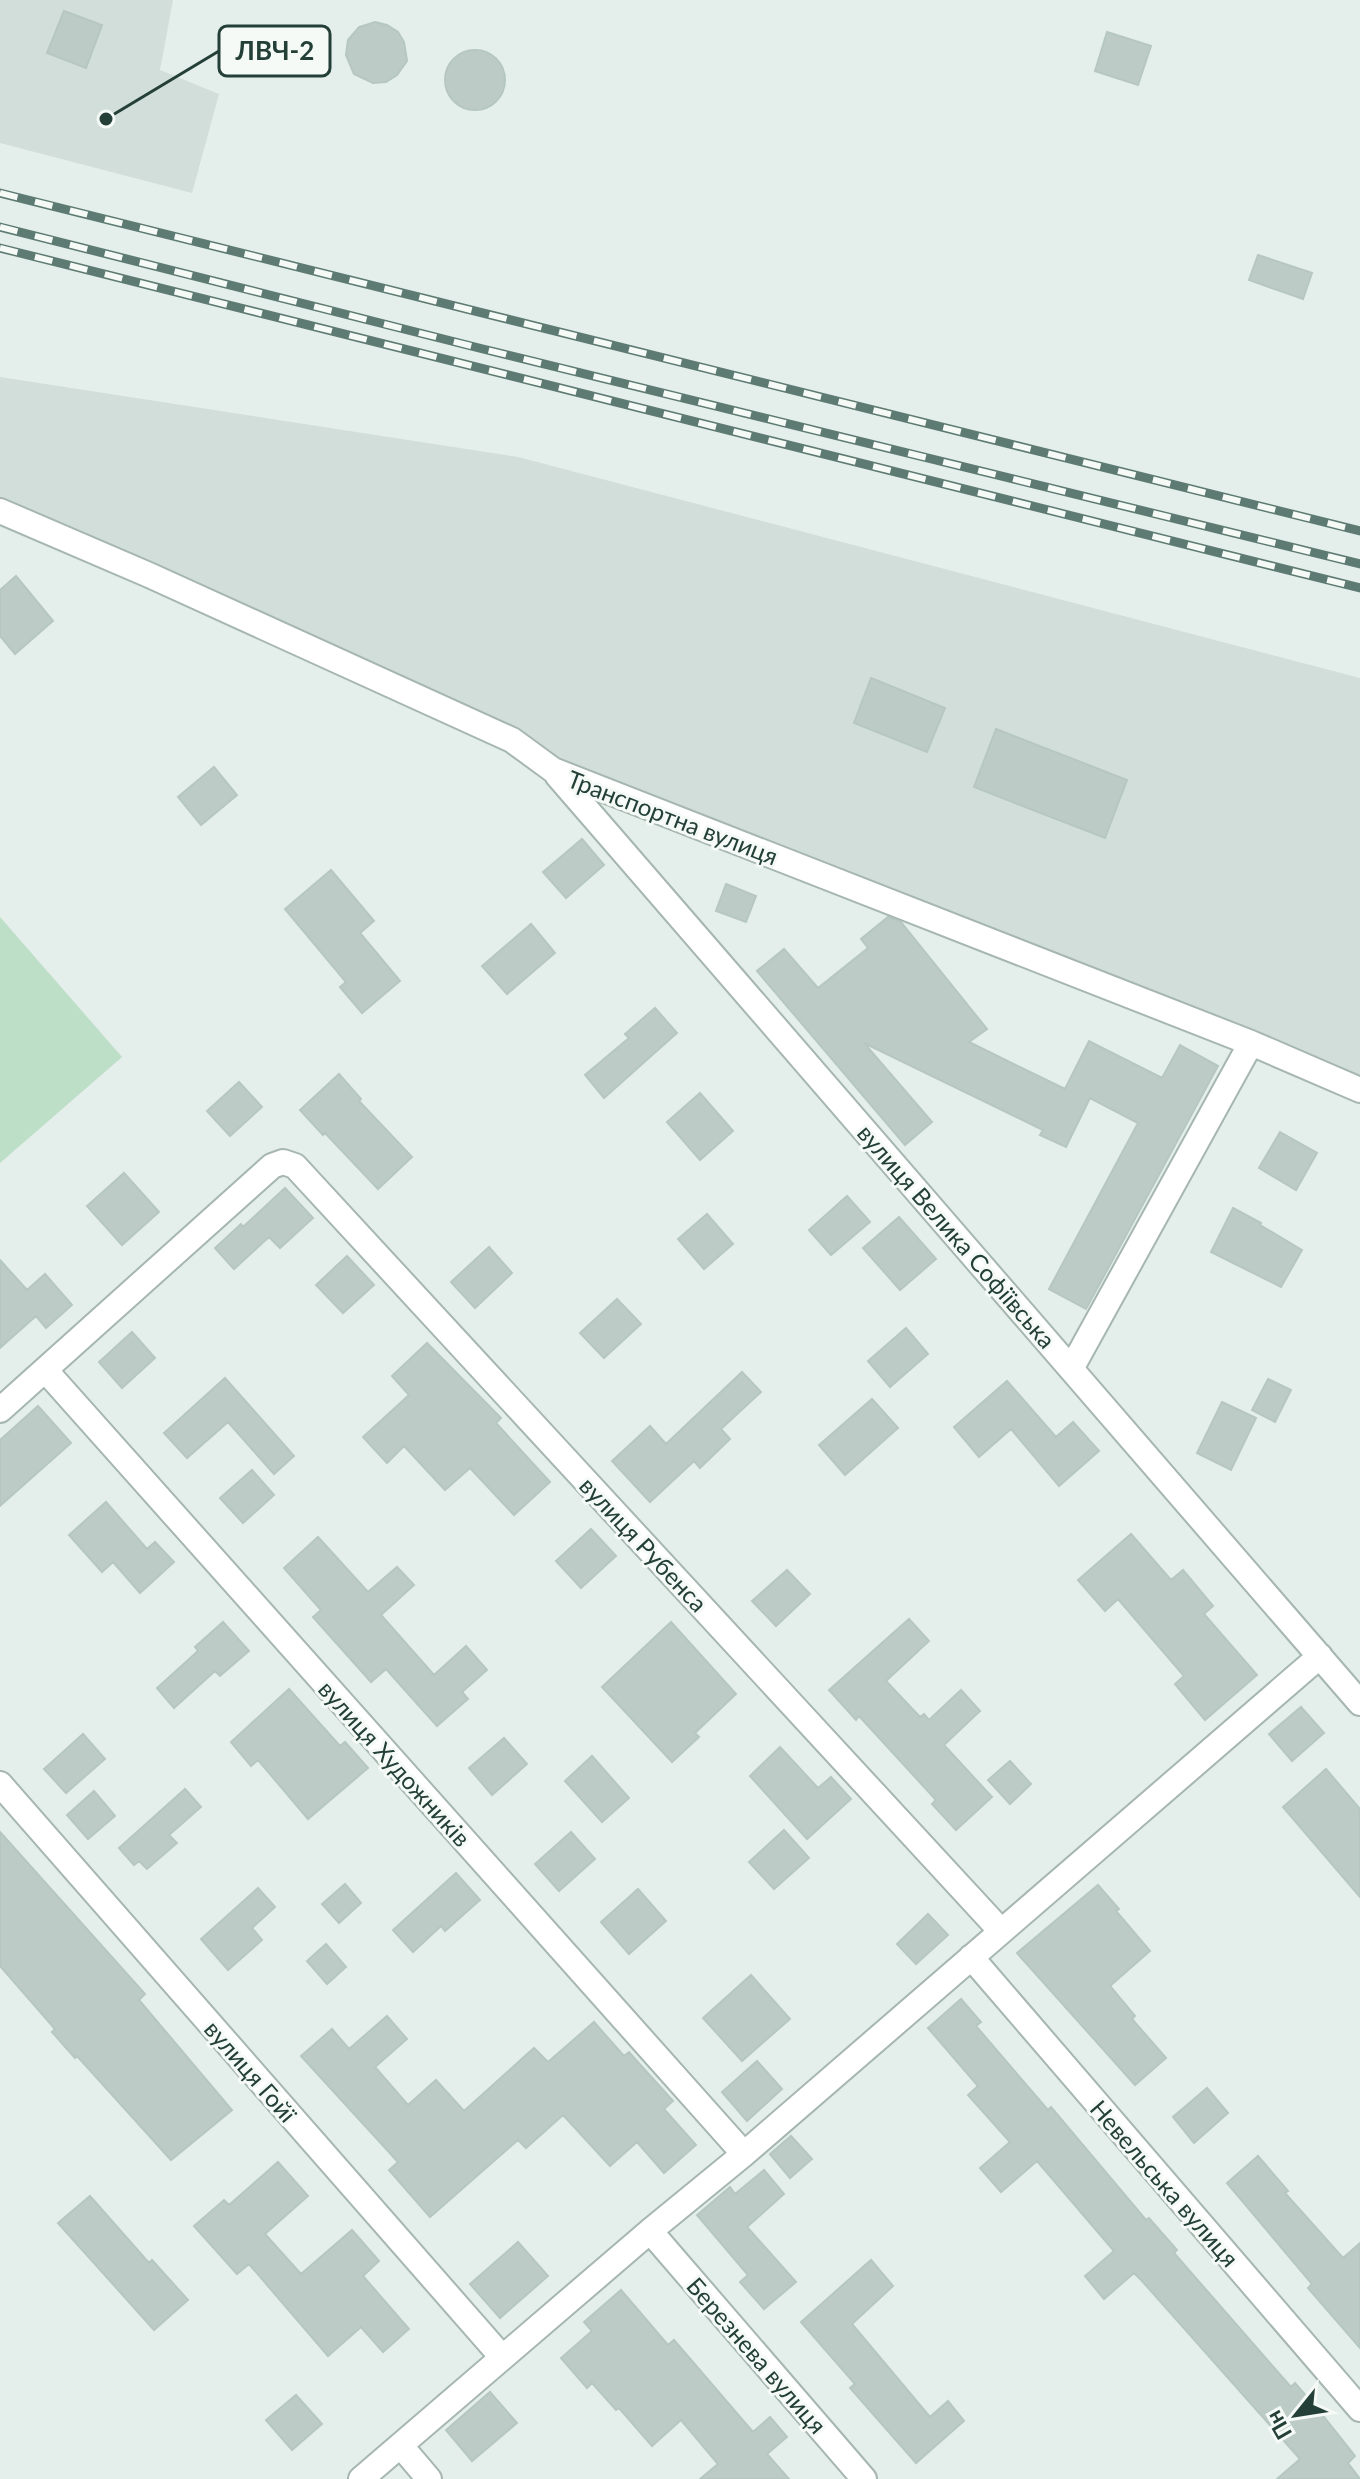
<svg xmlns="http://www.w3.org/2000/svg" width="1360" height="2479" font-family="Lato,sans-serif">
  <rect width="100%" height="100%" fill="#e4eeea"/>
  <path fill="#d2ded9" d="M0 0H173L160 70 219 94 192 193 0 143Z
    M0 377 518 457 1360 678V1090L553 770 0 511Z"/>
  <path fill="#bddec7" d="M0 917 122 1057 0 1163Z"/>
  <path fill="#bccbc6" stroke="#b6c7c1" stroke-width="2" d="M64 11 102 25 86 68 47 53Z
    M375 22 387 25 398 32 404 42 407 61 397 75 386 82 373 83 354 74 346 55 348 40 359 27Z
    M1107 32 1151 46 1138 85 1095 71Z
    M445 80a30 30 0 1 1 60 0a30 30 0 1 1-60 0Z
    M1258 255 1312 273 1303 299 1249 280Z
    M16 576 53 621 15 654 0 636V590Z
    M871 678 945 708 927 752 854 723Z
    M996 729 1127 780 1105 838 974 787Z
    M214 767 237 795 201 825 178 797Z
    M582 839 604 865 566 898 543 872Z
    M331 870 374 921 360 933 400 981 362 1013 340 987 346 982 285 909Z
    M726 884 756 896 746 922 716 911Z
    M888 917 901 922 987 1029 969 1042 1065 1089 1089 1041 1162 1078 1180 1045 1218 1066 1086 1309 1049 1289 1138 1123 1090 1098 1066 1147 1040 1135 1043 1130 864 1043 932 1122 905 1145 757 971 784 949 818 988 868 948 861 939Z
    M531 924 555 953 507 994 482 966Z
    M655 1008 677 1033 604 1098 585 1075 629 1038 625 1034Z
    M339 1074 361 1099 359 1101 412 1157 378 1189 325 1133 323 1135 300 1110Z
    M239 1082 262 1107 230 1136 207 1111Z
    M700 1093 733 1131 700 1160 667 1122Z
    M1280 1132 1317 1153 1296 1190 1259 1168Z
    M124 1173 159 1212 122 1245 87 1206Z
    M285 1188 313 1218 280 1248 269 1237 234 1269 215 1248 241 1224 243 1227Z
    M847 1196 870 1222 831 1255 809 1230Z
    M1233 1208 1261 1223 1260 1225 1302 1250 1281 1287 1211 1252Z
    M707 1214 733 1244 704 1269 678 1239Z
    M899 1217 936 1259 900 1290 863 1248Z
    M489 1247 512 1273 475 1308 451 1282Z
    M347 1256 374 1285 343 1313 316 1285Z
    M0 1260 27 1290 45 1274 72 1305 46 1328 36 1316 0 1348Z
    M617 1299 641 1324 604 1358 580 1333Z
    M906 1328 928 1354 890 1387 868 1361Z
    M132 1332 155 1358 122 1388 99 1362Z
    M427 1343 501 1418 496 1423 550 1482 514 1515 470 1468 445 1490 404 1446 387 1463 363 1437 409 1395 392 1376Z
    M742 1372 761 1392 721 1429 730 1439 700 1468 694 1461 650 1502 612 1461 650 1426 666 1444Z
    M225 1378 294 1456 274 1474 228 1422 187 1458 164 1433Z
    M1268 1379 1291 1390 1275 1422 1252 1410Z
    M1007 1381 1056 1437 1073 1422 1099 1451 1059 1486 1011 1429 979 1457 954 1427Z
    M872 1399 898 1428 845 1475 819 1445Z
    M1222 1402 1256 1418 1231 1470 1197 1453Z
    M38 1406 71 1443 0 1506V1440Z
    M252 1470 274 1495 243 1523 220 1498Z
    M106 1502 147 1549 155 1542 174 1562 140 1593 113 1562 102 1572 69 1535Z
    M591 1529 616 1556 581 1588 556 1561Z
    M1131 1534 1171 1580 1183 1570 1213 1606 1204 1614 1257 1675 1205 1720 1175 1684 1184 1676 1118 1599 1105 1611 1078 1580Z
    M318 1537 368 1592 397 1567 414 1585 381 1615 434 1675 466 1646 487 1670 462 1692 468 1699 437 1726 386 1669 371 1682 313 1617 321 1610 284 1568Z
    M787 1570 810 1594 776 1626 752 1601Z
    M909 1619 929 1641 886 1681 920 1717 924 1714 929 1720 961 1690 980 1711 944 1745 992 1797 956 1830 932 1804 936 1800 859 1716 856 1720 829 1690Z
    M223 1622 249 1651 220 1676 215 1671 174 1708 157 1688 198 1651 195 1647Z
    M671 1622 736 1694 695 1733 699 1737 672 1762 602 1687Z
    M289 1689 340 1746 345 1742 368 1768 308 1819 258 1760 251 1766 231 1742Z
    M1301 1707 1324 1733 1292 1761 1269 1734Z
    M83 1734 105 1759 66 1793 44 1769Z
    M504 1738 527 1764 492 1795 469 1768Z
    M780 1747 818 1788 831 1777 851 1799 807 1839 750 1776Z
    M592 1756 629 1798 602 1822 565 1781Z
    M1010 1761 1031 1784 1010 1804 988 1780Z
    M1326 1769 1360 1809V1897L1283 1807Z
    M185 1789 201 1807 169 1835 177 1843 147 1869 139 1861 134 1865 119 1848Z
    M94 1791 115 1816 88 1839 67 1815Z
    M784 1830 809 1858 774 1889 749 1862Z
    M0 1832 145 1994 139 2000 232 2110 171 2160 77 2056 75 2058 52 2032 55 2029 0 1966Z
    M571 1832 595 1859 559 1891 535 1864Z
    M456 1873 480 1900 445 1931 441 1926 413 1952 393 1930Z
    M345 1884 361 1903 339 1923 322 1904Z
    M1098 1885 1119 1909 1116 1911 1150 1951 1110 1986 1135 2016 1132 2019 1166 2058 1135 2085 1017 1953Z
    M258 1888 275 1907 252 1928 262 1940 228 1970 201 1939Z
    M638 1889 666 1921 629 1954 601 1922Z
    M928 1914 948 1935 916 1964 897 1944Z
    M326 1944 346 1967 327 1984 307 1961Z
    M751 1975 790 2019 742 2061 703 2018Z
    M961 1999 981 2022 976 2026 1048 2110 1051 2107 1146 2220 1149 2218 1177 2250 1174 2253 1291 2387 1295 2383 1320 2412 1355 2456 1348 2463 1360 2479H1277L1300 2459 1142 2281 1134 2273 1104 2299 1085 2276 1114 2251 1037 2161 1001 2192 980 2168 1010 2142 968 2095 978 2086 928 2028Z
    M387 2016 407 2039 375 2067 408 2105 436 2080 464 2111 534 2048 548 2062 594 2022 624 2056 629 2052 673 2101 664 2109 696 2145 664 2173 637 2142 610 2166 563 2115 526 2148 518 2140 430 2217 389 2170 398 2162 301 2056 332 2029 349 2049Z
    M757 2061 782 2089 747 2121 722 2092Z
    M1207 2088 1228 2113 1194 2143 1173 2117Z
    M791 2136 812 2159 790 2178 770 2154Z
    M1258 2156 1288 2191 1285 2193 1343 2258 1360 2243V2348L1308 2288 1312 2284 1227 2183Z
    M278 2162 308 2196 265 2234 301 2274 352 2230 379 2261 363 2276 409 2329 383 2352 361 2327 328 2356 249 2264 237 2274 194 2226 224 2200 229 2205Z
    M764 2170 784 2194 747 2227 796 2282 764 2309 740 2282 748 2275 697 2215 730 2187 735 2194Z
    M90 2196 149 2263 152 2260 188 2300 154 2330 58 2223Z
    M518 2242 548 2276 500 2318 470 2284Z
    M871 2260 893 2286 852 2324 930 2417 948 2401 964 2421 916 2463 850 2388 855 2384 801 2322Z
    M621 2290 668 2345 674 2340 753 2432 770 2417 787 2437 767 2454 789 2479H700L718 2464 681 2420 652 2446 619 2408 616 2410 592 2383 587 2388 561 2358 592 2331 584 2322Z
    M490 2392 517 2423 472 2461 446 2430Z
    M296 2395 322 2424 292 2450 266 2420Z"/>
  <g fill="none" stroke-linecap="round" stroke-linejoin="round">
    <g stroke="#a6b6b1" stroke-width="28">
      <path id="street" d="M0 511 149 575 512 740 553 770 1251 1043 1360 1090
        M557 775 1360 1703
        M1071 1369 1251 1043
        M46 1371 744 2154
        M0 1410 272 1166 283 1162 295 1166 1001 1931
        M0 1784 502 2357
        M971 1957 1360 2409
        M650 2231 864 2479
        M401 2446 429 2479
        M361 2479 650 2231 744 2154 1320 1656"/>
    </g>
    <use href="#street" stroke="#fff" stroke-width="24"/>
    <g stroke="#5e7b73" stroke-width="9">
      <path id="rail" d="M0 193 1360 531
        M0 227 479 348 1360 564
        M0 248 1360 588"/>
    </g>
    <use href="#rail" stroke="#f5faf7" stroke-width="6" stroke-dasharray="18" stroke-linecap="butt"/>
  </g>
  <g text-anchor="middle" dominant-baseline="central" stroke-width="6" stroke-linejoin="round" paint-order="stroke">
    <g font-size="24" fill="#233f38" stroke="#f5faf7">
      <text transform="translate(673 817) rotate(21)">Транспортна вулиця</text>
      <text transform="translate(957 1236) rotate(49)">вулиця Велика Софіївська</text>
      <text transform="translate(644 1544) rotate(47)">вулиця Рубенса</text>
      <text transform="translate(395 1763) rotate(48)">вулиця Художників</text>
      <text transform="translate(251 2071) rotate(49)">вулиця Гойї</text>
      <text transform="translate(1165 2183) rotate(49)">Невельська вулиця</text>
      <text transform="translate(757 2355) rotate(49)">Березнева вулиця</text>
    </g>
  </g>
  <path fill="none" stroke="#233f38" stroke-width="3" d="M106 119L219 51"/>
  <circle fill="#233f38" stroke="#f5faf7" stroke-width="3" cx="106" cy="119" r="8"/>
  <rect fill="#f5faf7" stroke="#233f38" stroke-width="3" x="219" y="26" width="111" height="50" rx="8"/>
  <g font-size="26" text-anchor="middle" font-weight="bold" fill="#233f38">
    <text x="275" y="60">ЛВЧ-2</text>
  </g>
  <g transform="translate(1296 2415) rotate(240)" stroke="#f5faf7" stroke-width="6" paint-order="stroke">
  <path d="M0-6L14 30L0 20L-14 30Z" fill="#233f38"/>
  <text y="-12" font-size="22" font-weight="bold" text-anchor="middle" fill="#233f38">Пн</text>
  </g>
</svg>
